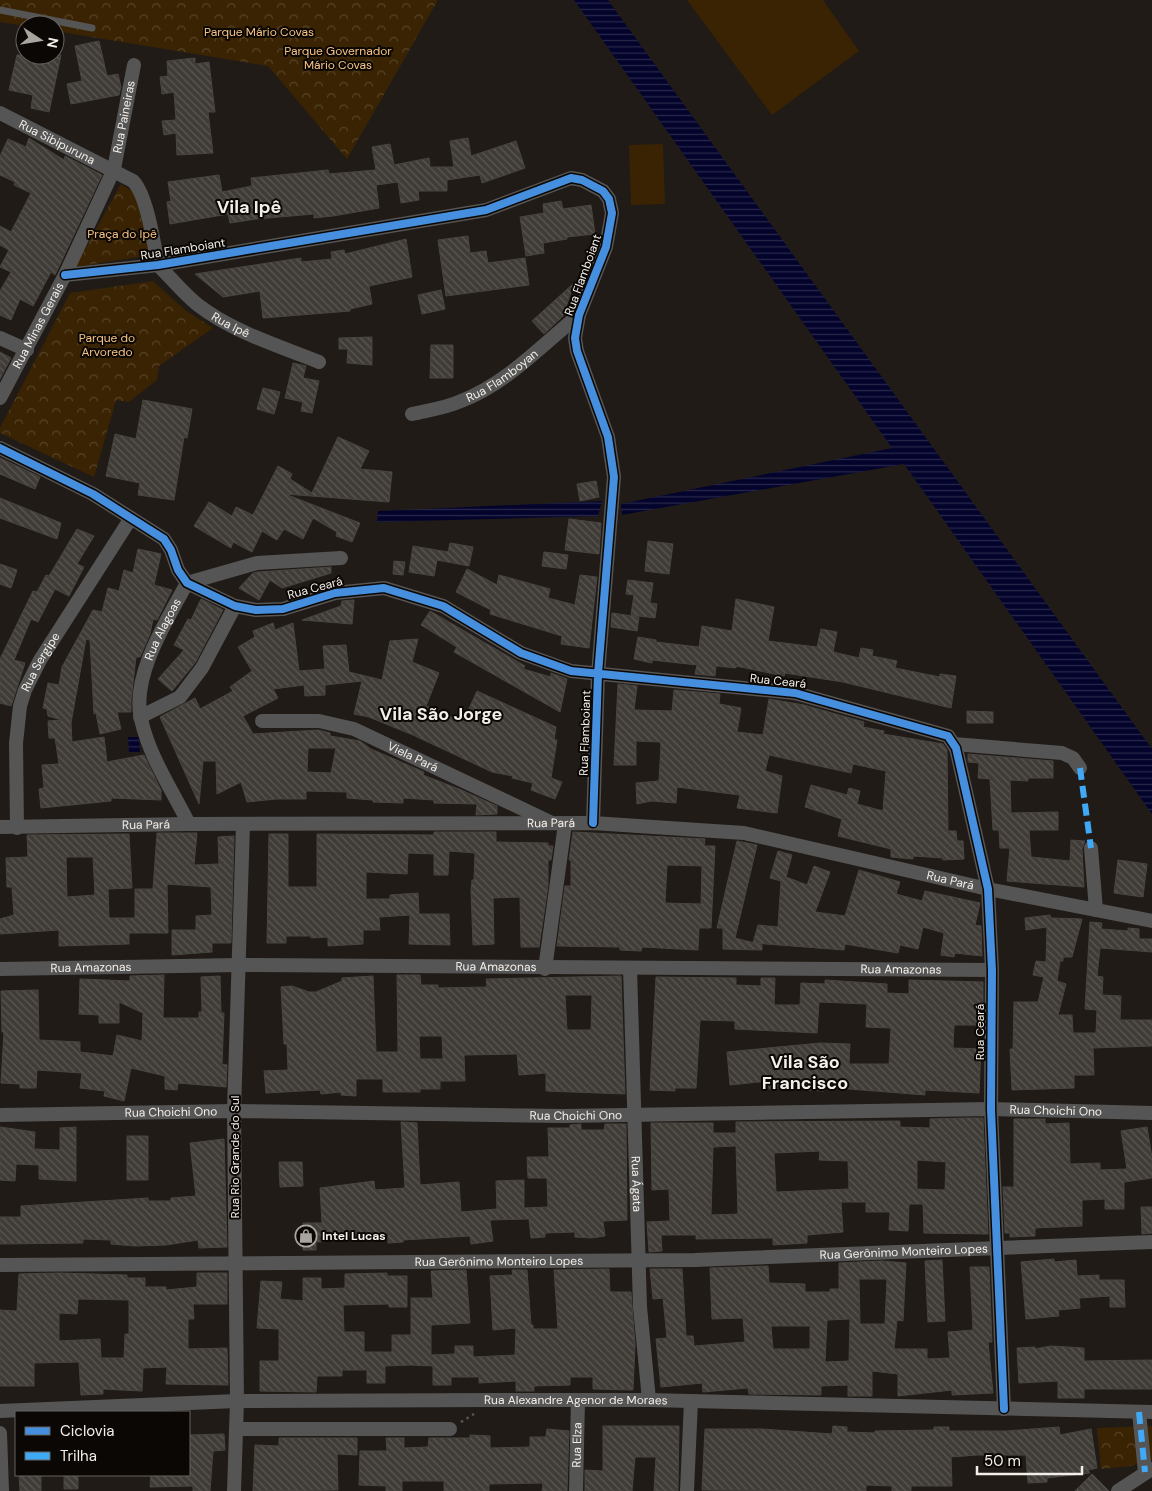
<svg xmlns="http://www.w3.org/2000/svg" width="1152" height="1491" font-family="'DM Sans',sans-serif">
  <defs>
    <pattern id="park-crowns" width="20" height="18" patternUnits="userSpaceOnUse" patternTransform="scale(1.25)"><rect width="20" height="18" fill="#392303"/><path d="M2 6a3 3 0 1 1 6 0M12 15a3 3 0 1 1 6 0" fill="none" stroke="#564328"/></pattern>
    <pattern id="water-rules" width="6" height="5" patternUnits="userSpaceOnUse" patternTransform="scale(1.25)"><rect width="6" height="5" fill="#03032c"/><path d="M0 2.5h6" fill="none" stroke="#28284b"/></pattern>
    <pattern id="building-back-hatch" width="6" height="6" patternUnits="userSpaceOnUse" patternTransform="scale(1.25)"><rect width="6" height="6" fill="#3f3b37"/><path d="M-1 5l2 2M0 0l6 6M5-1l2 2" fill="none" stroke="#5b5854"/></pattern>
  </defs>
  <rect width="100%" height="100%" fill="#201b16"/>
  <path fill="#392303" d="M687 0H823L859 51 772 115Z
    M663 144 665 204 631 205 629 145Z"/>
  <path fill="url(#park-crowns)" d="M0 0H438L347 159 268 66 55 31V25L25 26 0 22Z
    M121 184 138 195 150 249 144 256 75 267Z
    M153 281 185 310 213 328 159 366 157 380 129 402 116 400 94 477 0 433V428L70 293Z
    M1152 1426V1460L1131 1466 1101 1469 1097 1428Z"/>
  <path fill="url(#water-rules)" d="M574 0H608L1152 749V814L904 464 622 515 621 504 892 448Z
    M602 501 598 516 377 522 378 511Z
    M128 737H139L140 752H129Z"/>
  <path fill="url(#building-back-hatch)" stroke="#484440" fill-rule="evenodd" d="M99 41 107 76 118 74 121 87 119 95 71 104 67 84 82 81 75 46Z
    M17 55H61L49 112 31 108 33 95 9 90Z
    M195 58V64L209 62 215 112H208L213 153 177 155 176 133 164 135 162 121 176 120 174 92 162 94 160 77 168 76 167 61Z
    M29 138 64 160 65 156 102 175 55 275 51 272 33 306 20 299 11 320 0 315V291L11 272 0 267 9 250 0 245V226L11 232 31 193 14 185 15 182 0 175V156L8 139 26 147Z
    M468 138 471 156 516 141 525 168 482 183 480 175 447 180V191H418L419 200 401 203 398 182 376 185 379 208 333 216 314 218V214L256 219 230 223 228 214 170 224 167 202 171 201 168 182 219 175 222 192 252 186 251 178 328 170 329 174 376 170 372 147 390 144 394 165 429 158 430 167H454L450 141Z
    M561 201 563 209 591 205 595 234 567 237V239L543 243 544 253 526 256 520 217 544 213 543 204Z
    M468 236 470 253 486 251 488 263 525 258 529 285 446 296 438 240Z
    M406 239 412 277 369 286 372 304 350 309V311L263 318 260 291 223 297 195 274 301 258V262L332 259 331 252 344 250 345 254Z
    M574 283 563 316 544 334 532 321Z
    M441 290 445 309 422 314 418 295Z
    M372 337V365L347 363 348 349H339V338Z
    M431 345H453V378H430Z
    M0 352 11 358 0 379Z
    M293 363 306 366 303 378 319 381 312 413 301 411 303 402 285 398Z
    M263 388 280 392 274 414 257 409Z
    M143 400 192 409 187 438 184 437 174 500 138 495 140 483 106 476 115 434 136 439Z
    M338 437 369 451 360 469 392 472 389 502 285 494 360 523 352 542 336 536 337 532 313 518 303 539 284 529 277 540 262 531 252 552 233 542 231 548 194 526 209 502 232 516 236 507 253 515 278 466 292 474 290 479 312 493Z
    M0 458 40 477 35 489 0 474Z
    M596 481 599 497 580 501 577 484Z
    M0 498 61 523 57 539 0 518Z
    M569 519 601 523 599 554 565 550Z
    M77 529 94 536 77 564 84 567 69 596 55 589 38 622 31 619 14 660 25 663 11 706 0 703V659L33 591 37 592 46 575 49 576Z
    M648 541 673 544 669 574 645 571Z
    M450 543 473 547 469 566 437 560 434 576 409 572 413 546 448 552Z
    M138 549 161 554 154 585 172 590 157 620 153 619 150 634 140 657H136L131 701V712H117L121 729 100 734 96 713 94 714 90 640 86 639 71 723 72 742 104 737 107 762 144 755 161 790V800L111 798V801L41 808 39 789 44 788 42 765 59 764 55 738H49L48 721 62 720 48 716 47 709 43 708 48 683 59 685 62 667 93 610 102 612 108 588 119 591 124 570 133 573Z
    M544 552 568 555 566 569 542 566Z
    M394 561 405 562 403 575 393 574Z
    M0 564 17 570 11 588 0 584Z
    M331 567V573L282 588 270 580 259 600 239 588 253 573 258 572Z
    M467 569 497 585 499 575 550 589 548 598 575 605 580 575 597 577 589 648 561 644 562 636 490 614 491 610 456 592Z
    M628 580 653 583 650 603 657 604 655 618 631 615 634 595 626 594Z
    M201 599 223 610 195 663 172 691 158 679 184 650 174 645 188 619 191 620Z
    M736 599 774 607 768 641 817 647 821 629 837 632 833 652 859 658 861 648 873 650 872 656 897 661 895 668 940 677V674L956 676 951 708 843 682 785 673 784 676 736 666V668L716 666 715 676 695 674 697 665 652 660V663L634 659 638 637 656 640V642L699 647 702 626 732 631Z
    M354 600 352 624 302 620 341 606 342 601Z
    M430 611 525 666 523 669 551 677V673L567 679 560 712 454 652 457 647 421 625Z
    M612 613 639 617 637 631 611 627Z
    M273 623 275 630 293 623 299 671 325 669 323 646 346 645 349 672 382 680 390 641 418 639 412 662 439 673 426 706 463 722 477 691 556 727 554 740H557L551 778 562 782 555 799 531 790 533 783 512 778 513 776 492 772 413 735 369 717 354 714 362 681 325 685V695L305 696 304 685 273 689 278 698 243 716 253 734 318 730 330 733V736L360 741 371 749 424 772 423 775 459 789 497 806V814L476 815 477 804 434 803V800L403 798V803L373 802V800L347 798V792L306 791V799H276L247 802 241 782 217 794 216 761H203L199 804 160 717 195 698 200 709 233 691 230 687 252 671 238 647 255 637 253 631ZM308 748H336L331 773 307 772Z
    M618 684 637 686 634 710 672 711 674 690 720 694 719 704 741 708 737 732 763 735 769 699 804 705 864 722 863 727 884 731 883 734 943 744 947 750 948 831H956L957 841H963L964 859 943 860V858L913 856V859L891 857V849L838 836 842 819 805 807 811 785 847 795 849 788 860 791 857 804 883 811 886 771 853 764 851 773 769 755 765 771 782 776 777 813 737 808 740 795 677 787 676 803 651 801 637 804 636 783 659 781 661 745 660 742 636 741V765H614Z
    M967 711 993 712V723H967Z
    M968 754 1053 761V778H1028V781L1010 780 1011 813 1058 812V830H1029L1031 857 1070 861 1071 840 1085 841 1082 849 1084 887 1007 881 1010 848H1000L999 830H993L990 779 978 778 979 763 968 762Z
    M434 832H496V842L548 843V846H553L551 860H548V886L539 947H521L520 897 493 898 494 944 473 945 471 890 472 880H474L475 853 449 851 448 875H434V854L408 853 407 874 366 872V899H390V895L418 893 419 914H449L450 945 409 944 410 915 379 917 380 930H363V944L328 946V937L311 938V936H286V943H267L269 834H288V887H317V834L434 835Z
    M573 832 705 839 704 846H715L711 928H699L698 950 642 947 641 951 620 950V947L557 946 565 886H571V860H569ZM667 865 702 866 701 904 665 903Z
    M157 833H197L194 865 219 864 218 837 234 836 231 943H212V952L172 955V930H196V916L212 915 211 887 167 884 168 933H129V944L59 946V930L0 934V919L14 915 12 887H7L6 858 28 857 27 835 129 834 132 888 108 889 109 918H135V889H153ZM66 857H93L95 895 67 897Z
    M737 841 757 845 735 938 762 945V950L723 949V928H717Z
    M778 851 792 855 786 877 807 885 814 866 830 872 815 912 845 916 859 870 900 882 896 894 922 901 925 891 980 903 975 925 981 926 982 956 955 953 954 957 941 955 944 933 923 927 918 949 900 945 898 953 845 944 844 950 753 943 758 925 778 927 781 881 770 878Z
    M1118 860 1147 864 1143 897 1114 893Z
    M1050 915 1051 918 1082 919 1072 957H1063V961H1060L1057 981 1066 984 1058 1015H1072L1073 1033H1096L1097 1010 1085 1009 1090 922 1102 923 1101 929 1128 931V928L1139 929V939H1152V952L1100 948 1097 976 1103 977 1102 995 1121 996 1120 1020H1152V1046L1093 1048 1094 1075H1074V1088L1012 1090 1010 1049H1013L1014 1002H1038L1044 977 1033 975 1036 961 1046 962 1047 927 1026 930 1025 918Z
    M164 975 163 1018H199V1012H202L201 977 220 976 221 1013H224L222 1064 227 1065 226 1087 178 1083 177 1090 165 1089V1076L131 1068 124 1101 104 1096 105 1091 80 1088 82 1073 37 1070 36 1088H20V1084L1 1083 4 1032H2L1 991 38 990 39 1040 80 1042V1052L113 1056 117 1035 142 1041 143 1013 119 1002V1023H99V1015L79 1014 80 979 130 981V976Z
    M397 975H420L421 985H438V988L487 987 486 979 621 976 625 1094 546 1091V1073L519 1075 517 1054 464 1055 465 1081H440V1089H420V1092H383V1079H356V1096L341 1095V1092L321 1094 320 1090 266 1093 264 1071 288 1070 287 1044H284L281 987 292 986 309 992H316L342 981V978L373 976 376 1052H398ZM565 995H592L591 1030H567ZM419 1036H442L443 1059H420Z
    M656 977 736 978V985L761 986V978H775L774 1005H800L801 983 825 984V980L887 984V993L909 994V980L983 982V1025H954L953 1048 981 1049 979 1093 925 1090V1095L824 1087V1091L805 1090V1080L779 1079 780 1088 769 1089 768 1081 730 1085 727 1052 820 1043 850 1044 849 1064H889L891 1028 866 1027 867 1004 819 1002 817 1033 735 1029V1021L700 1020 696 1088H675V1091L650 1090Z
    M966 1118H983L988 1234 924 1233 923 1204H909L908 1231 889 1230 890 1212H866V1202H841L843 1232 807 1235V1243L773 1245V1238L696 1239V1235H661L662 1251 649 1252 647 1222 670 1221 669 1189 652 1190 651 1123H713V1133H736V1122L900 1121V1127L930 1128V1119ZM736 1146 738 1214 711 1215 713 1147ZM820 1151 819 1160 848 1161 849 1189 776 1192 774 1153ZM917 1160 946 1162 945 1190 917 1189Z
    M1014 1119H1045V1124L1069 1123 1070 1164 1100 1163V1170L1127 1169 1121 1131 1147 1127 1152 1158V1178L1124 1182V1209H1105V1199L1082 1200V1226L1035 1228V1236L1010 1237V1233H1005L1003 1187H1014Z
    M401 1122 417 1123 420 1185 459 1182 461 1212 497 1209 496 1181 524 1180V1208L548 1207 547 1178H528L527 1157H549L548 1128H570V1125L581 1124V1130H604L605 1124H626L627 1220 603 1221 605 1236 591 1238 575 1237V1232L545 1233V1237L531 1238 529 1219 490 1220 493 1241 471 1244 470 1236 403 1240V1242L388 1243V1233L338 1238V1241L316 1242V1250H303V1223H322L320 1188 374 1181 375 1190 405 1188Z
    M0 1127 35 1132 34 1149 60 1150V1128L76 1127V1181L39 1179V1165L16 1164 15 1181 0 1180Z
    M127 1136H148V1180H127Z
    M224 1139 227 1247 199 1248 198 1240 166 1245 135 1246 111 1244V1240L83 1239V1243L0 1244V1217H21V1206L148 1198V1201H171V1198L196 1196 190 1143Z
    M279 1162H302L303 1186 280 1187Z
    M1141 1207H1152V1233L1142 1234Z
    M1054 1259V1262L1076 1260 1077 1276 1099 1275V1280H1124L1125 1307H1110V1296L1079 1298 1080 1308 1058 1310 1059 1316 1026 1319 1021 1262Z
    M942 1260 945 1321 928 1322 925 1261Z
    M882 1261 906 1263 903 1321 897 1320 894 1349H927V1359L950 1358 948 1332 973 1330 970 1267H989L992 1342H988L993 1393 952 1395V1390L898 1396V1374L872 1371V1396H848V1385L821 1386V1395L749 1394 748 1388 703 1392 702 1383 661 1387 656 1339 667 1338 663 1298 653 1299 650 1269H682L686 1336H693L694 1346 745 1342 743 1318 712 1319 710 1268 768 1266 769 1283 805 1284V1292H830V1289H839V1263ZM859 1279H887L885 1324H860ZM850 1319 849 1361 825 1362 827 1320ZM771 1326H810V1349H773Z
    M609 1269 610 1292H631L635 1344 633 1390 593 1389V1377H570V1385L534 1386V1391H516V1381L479 1383V1377H451V1385H433V1366L410 1365 385 1366V1383H367V1370H342V1376H317L316 1392 260 1391V1361H279V1329L257 1328 261 1281 282 1282 280 1299 303 1301V1278H321V1289L345 1288V1274L387 1273V1276H407V1307H389V1304L343 1305 344 1332H364V1352H392V1335H411V1298H433L431 1271 466 1270 470 1323 431 1325V1355L455 1354V1346H473V1357L515 1355 516 1328 493 1330 490 1276 513 1275 512 1270H527L531 1325H533V1329H558L554 1270Z
    M59 1273 127 1275V1278H145V1287H166V1290L197 1287V1273H227V1304H193L194 1319H188V1349L227 1348 228 1385 166 1384 167 1367 143 1368 142 1391 103 1389V1394L81 1395 79 1362 34 1363V1386H0V1310L17 1311 19 1274ZM78 1299 129 1300V1334H125L124 1358H101L100 1339 59 1341V1313L77 1314Z
    M1051 1346 1084 1348V1361L1152 1360V1389H1084V1398H1058V1381L1019 1383 1017 1348 1035 1347V1349Z
    M603 1426H679L678 1491H654L656 1457H635L632 1491H585V1470L603 1471Z
    M833 1426 847 1427V1432L875 1433V1431L934 1430V1427H949V1431H1006L1059 1427 1060 1435 1091 1429 1097 1468 1088 1470 1090 1473 1047 1478V1482L1028 1483 1026 1455H977L951 1457 952 1486H911V1491H892V1486L866 1485V1491L702 1490 705 1429H762L832 1434Z
    M547 1429 569 1431 567 1491H542L543 1483 489 1484V1491H444V1481H402V1491H386V1486L359 1485 360 1451H387L386 1438H404V1448L428 1447 429 1438H470V1435L490 1436V1448L530 1447V1437H546Z
    M224 1434 225 1450 213 1451 210 1491H193V1486L150 1487 151 1475H189V1435Z
    M279 1438H357V1455L337 1454 338 1490 253 1491 255 1445 279 1446Z
    M1092 1474 1109 1491H1075Z
    M19 1475H41V1491H20Z
    M64 1475H78V1489H64Z"/>
  <g fill="none" stroke-linecap="round" stroke-linejoin="round">
    <path stroke="#565553" stroke-width="2.5" stroke-dasharray="2.5 4" stroke-linecap="butt" d="M461 1422 474 1414"/>
    <path stroke="#555" stroke-width="7" d="M0 10 92 28"/>
    <g stroke="#555" stroke-width="14">
      <path id="s1" d="M0 113 133 181C147 195 154 244 158 265"/>
      <path id="s2" d="M158 265C171 278 184 294 198 305 233 332 279 346 319 362"/>
      <path d="M65 275 158 265 486 210 571 178 582 180 603 191 609 199 612 213 606 247 579 315 575 338 577 351 608 437 614 477 598 674 593 823"/>
      <path d="M0 338 27 350"/>
      <path id="s3" d="M0 398 65 275 114 169 134 65"/>
      <path id="s4" d="M412 414C429 410 446 408 461 401 506 384 542 345 579 315"/>
      <path d="M0 448 93 494 164 539 171 550 178 570 187 583 235 606 256 610 283 609 335 593 384 588 443 606 521 653 571 671 795 693 948 736 956 748 988 889 992 970 991 1109 1004 1409"/>
      <path d="M140 717 180 697 202 668 235 606"/>
      <path id="s5" d="M262 721H319L354 729 550 822"/>
      <path d="M954 744 1062 753 1073 758 1080 768"/>
      <path id="s6" d="M189 824C172 790 149 756 141 719 131 676 167 620 187 583L257 563 341 558"/>
      <path id="s7" d="M0 827 189 824 593 823 744 833 988 889 1152 921"/>
      <path id="s8" d="M17 828 16 743 20 706 25 690 40 660 131 518"/>
      <path d="M1091 848 1096 910"/>
      <path id="s9" d="M630 968 640 1307 649 1400"/>
      <path id="s10" d="M0 969 240 965 992 970"/>
      <path d="M545 969 565 824"/>
      <path id="s11" d="M0 1115 234 1111 563 1116 991 1109 1152 1113"/>
      <path id="s12" d="M0 1265 695 1260 1152 1242"/>
      <path id="s13" d="M0 1411 237 1401 497 1400H649L1152 1412"/>
      <path d="M1139 1412 1145 1472"/>
      <path d="M236 1429H450"/>
      <path d="M0 1433 2 1491"/>
      <path d="M234 1491 237 1401 234 1111 243 824"/>
      <path id="s14" d="M576 1491 578 1400"/>
      <path d="M687 1491 691 1401"/>
      <path d="M1118 1491 1152 1469"/>
    </g>
    <path stroke="#3fa9f5" stroke-width="6" stroke-dasharray="12 6" stroke-linecap="butt" d="M1080 768 1091 848
      M1139 1412 1145 1472"/>
    <g stroke="#0a0704" stroke-width="11">
      <path id="cycleway" d="M65 275 158 265 486 210 571 178 582 180 603 191 609 199 612 213 606 247 579 315 575 338 577 351 608 437 614 477 598 674 593 823
        M0 448 93 494 164 539 171 550 178 570 187 583 235 606 256 610 283 609 335 593 384 588 443 606 521 653 571 671 795 693 948 736 956 748 988 889 992 970 991 1109 1004 1409"/>
    </g>
    <use href="#cycleway" stroke="#468fdf" stroke-width="8"/>
  </g>
  <defs>
    <g id="shop-ring" transform="scale(1.125)"><circle r="9.5" fill="#0a0704" stroke="#a9a49e" stroke-width="1.5"/><path d="M-5-2.5h2.3a2.7 3.5 0 0 1 5.4 0H5L5.5 6h-11ZM-1.5-2.5h3a1.5 2.3 0 0 0-3 0Z" fill="#a9a49e"/></g>
  </defs>
  <g fill-rule="evenodd">
    <use href="#shop-ring" x="306" y="1236"/>
  </g>
  <g text-anchor="middle" dominant-baseline="central" stroke-width="4" stroke-linejoin="round" paint-order="stroke">
    <g font-size="12" fill="#f8c484" stroke="#0a0704">
      <text x="259" y="32">Parque Mário Covas</text>
      <text x="338" y="51">Parque Governador<tspan x="338" dy="14">Mário Covas</tspan></text>
      <text x="122" y="234">Praça do Ipê</text>
      <text x="107" y="338">Parque do<tspan x="107" dy="14">Arvoredo</tspan></text>
    </g>
    <g font-size="12" fill="#f3eee8" stroke="#0a0704">
      <text stroke="none"><textPath href="#s3" startOffset="309">Rua Paineiras</textPath></text>
      <text stroke="none"><textPath href="#s1" startOffset="64">Rua Sibipuruna</textPath></text>
      <text transform="translate(183 249) rotate(-9)">Rua Flamboiant</text>
      <text transform="translate(583 275) rotate(-70)">Rua Flamboiant</text>
      <text stroke="none"><textPath href="#s2" startOffset="95">Rua Ipê</textPath></text>
      <text stroke="none"><textPath href="#s3" startOffset="82">Rua Minas Gerais</textPath></text>
      <text stroke="none"><textPath href="#s4" startOffset="99">Rua Flamboyan</textPath></text>
      <text transform="translate(315 588) rotate(-15)">Rua Ceará</text>
      <text stroke="none"><textPath href="#s6" startOffset="210">Rua Alagoas</textPath></text>
      <text stroke="none"><textPath href="#s8" startOffset="171">Rua Sergipe</textPath></text>
      <text transform="translate(778 681) rotate(6)">Rua Ceará</text>
      <text transform="translate(585 733) rotate(-88)">Rua Flamboiant</text>
      <text stroke="none"><textPath href="#s5" startOffset="158">Viela Pará</textPath></text>
      <text stroke="none"><textPath href="#s7" startOffset="551">Rua Pará</textPath></text>
      <text stroke="none"><textPath href="#s7" startOffset="146">Rua Pará</textPath></text>
      <text stroke="none"><textPath href="#s7" startOffset="956">Rua Pará</textPath></text>
      <text stroke="none"><textPath href="#s10" startOffset="91">Rua Amazonas</textPath></text>
      <text stroke="none"><textPath href="#s10" startOffset="496">Rua Amazonas</textPath></text>
      <text stroke="none"><textPath href="#s10" startOffset="901">Rua Amazonas</textPath></text>
      <text transform="translate(980 1032) rotate(-90)">Rua Ceará</text>
      <text stroke="none"><textPath href="#s11" startOffset="1056">Rua Choichi Ono</textPath></text>
      <text stroke="none"><textPath href="#s11" startOffset="171">Rua Choichi Ono</textPath></text>
      <text stroke="none"><textPath href="#s11" startOffset="576">Rua Choichi Ono</textPath></text>
      <text transform="translate(235 1157) rotate(-90)">Rua Rio Grande do Sul</text>
      <text stroke="none"><textPath href="#s9" startOffset="216">Rua Ágata</textPath></text>
      <text stroke="none"><textPath href="#s12" startOffset="904">Rua Gerônimo Monteiro Lopes</textPath></text>
      <text stroke="none"><textPath href="#s12" startOffset="499">Rua Gerônimo Monteiro Lopes</textPath></text>
      <text stroke="none"><textPath href="#s13" startOffset="576">Rua Alexandre Agenor de Moraes</textPath></text>
      <text stroke="none"><textPath href="#s14" startOffset="46">Rua Elza</textPath></text>
    </g>
    <g font-size="12" font-weight="bold" fill="#f3eee8" stroke="#0a0704" text-anchor="start">
      <text x="322" y="1236">Intel Lucas</text>
    </g>
    <g font-size="18" font-weight="bold" fill="#f3eee8" stroke="#0a0704">
      <text x="249" y="207">Vila Ipê</text>
      <text x="441" y="714">Vila São Jorge</text>
      <text x="805" y="1062">Vila São<tspan x="805" dy="21">Francisco</tspan></text>
    </g>
  </g>
  <rect x="15" y="1411" width="175" height="65" fill="#0a0704" stroke="#67635f"/>
  <rect x="25" y="1427" width="25" height="8" fill="#468fdf" stroke="#67635f"/>
  <text x="60" y="1436" font-size="15" fill="#f3eee8">Ciclovia</text>
  <rect x="25" y="1452" width="25" height="8" fill="#3fa9f5" stroke="#67635f"/>
  <text x="60" y="1461" font-size="15" fill="#f3eee8">Trilha</text>
  <g transform="translate(40 40) rotate(102)"><circle r="24" fill="#0a0704" stroke="#67635f"/>
  <path d="M0-4L9 19L0 12L-9 19Z" fill="#a9a49e"/>
  <text y="-8" font-size="14" font-weight="bold" text-anchor="middle" fill="#f3eee8">N</text>
  </g>
  <path d="M977 1466v8h105v-8" fill="none" stroke="#f3eee8" stroke-width="2.5"/>
  <text x="984" y="1466" font-size="15" fill="#f3eee8" stroke="#0a0704" stroke-width="4" paint-order="stroke">50 m</text>
</svg>
